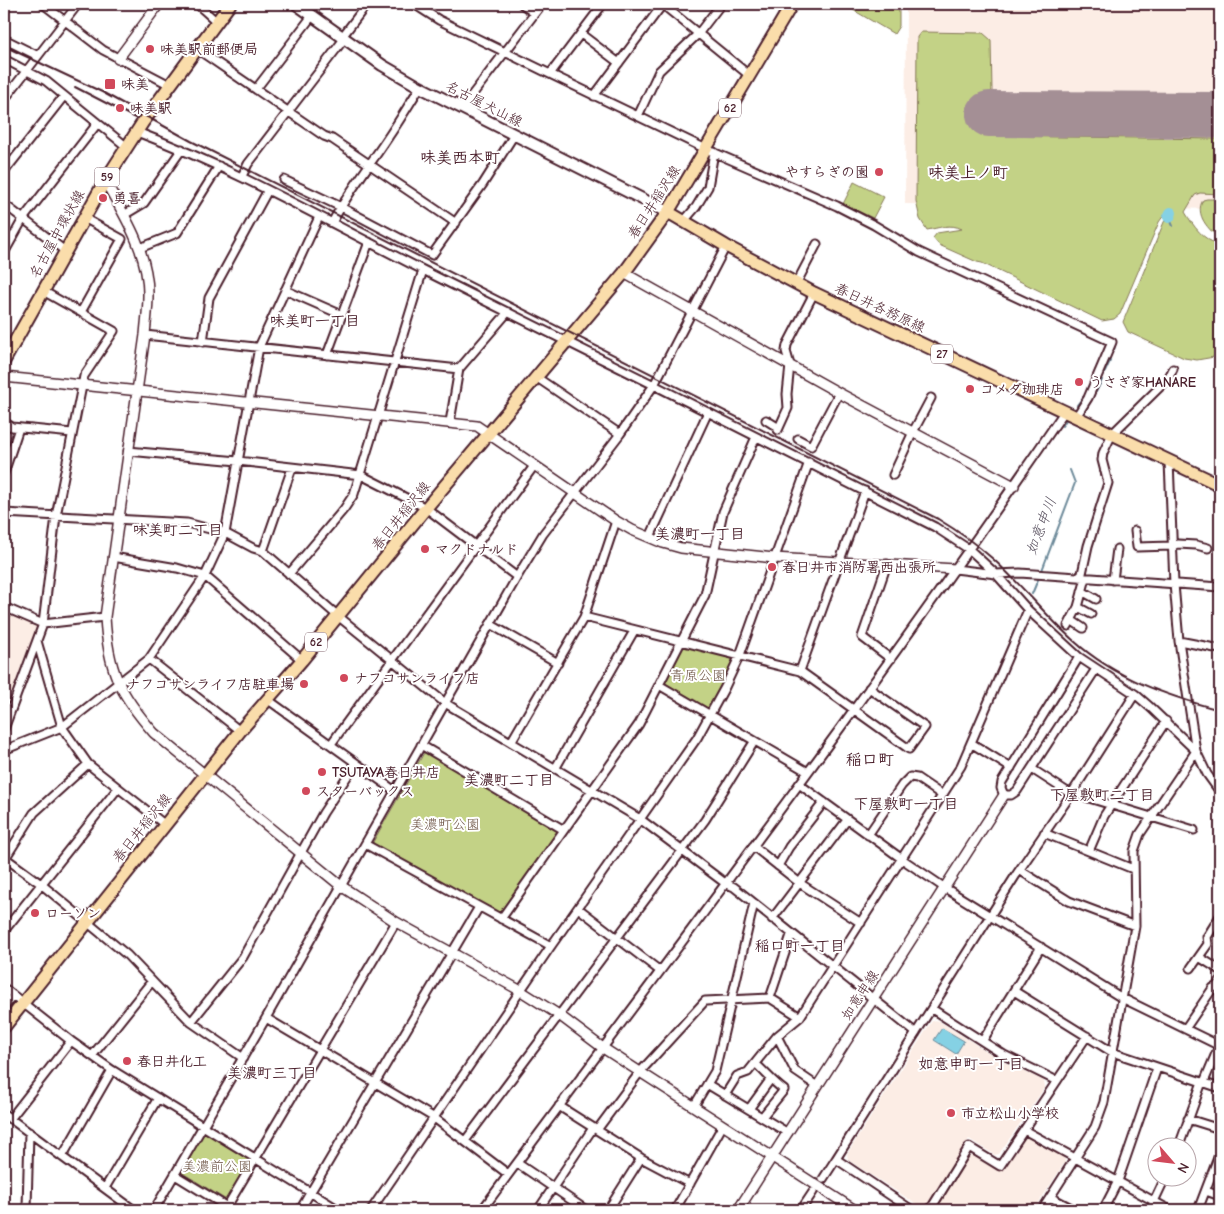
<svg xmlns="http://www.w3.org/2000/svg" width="1224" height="1214" font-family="'Comic Neue','Klee One',sans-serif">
  <rect width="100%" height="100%" fill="#fff"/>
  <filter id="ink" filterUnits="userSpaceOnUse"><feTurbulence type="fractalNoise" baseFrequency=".02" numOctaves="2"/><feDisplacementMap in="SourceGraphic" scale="10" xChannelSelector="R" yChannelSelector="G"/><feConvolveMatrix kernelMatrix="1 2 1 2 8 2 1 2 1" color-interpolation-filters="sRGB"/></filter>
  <g filter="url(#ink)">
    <path fill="#fcede5" d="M908 4H1220V209L905 204 906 9Z
      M4 611 38 625 39 628 4 720Z
      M937 1020 1002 1061 1044 1081 1045 1087 999 1154 995 1155 969 1139 926 1206 921 1207 848 1160 847 1154 932 1021Z
      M1023 1138H1028L1064 1157 1065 1162 1034 1210H935L969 1157 975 1155 1000 1170Z"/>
    <path fill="#c3d286" stroke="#867858" d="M843 4H899V26L894 34Z
      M921 32 983 33 991 40 992 91 989 92 988 136 1220 139V194L1200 193 1195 195 1185 212C1194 227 1203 240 1220 245V356L1197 360 1184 358 1128 332 1123 322 1164 222 1167 217 1164 215 1159 222 1120 314 1114 319 1102 321 982 263 977 262 939 245 933 238 937 233 962 229C950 223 939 228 927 230L920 219 916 201 917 37Z
      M854 182 884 197 873 218 843 204Z
      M1207 199H1220V238C1209 231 1194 214 1203 200Z
      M684 646 731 658 733 661 710 708 706 709 665 684 664 681 681 648Z
      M426 752 557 830 558 833 502 914H499L374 845 373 842 424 753Z
      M206 1129 253 1159 228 1201 181 1172Z"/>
    <path fill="#85d1e4" stroke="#6d8a9a" d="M942 1028 964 1041 956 1054 934 1040Z"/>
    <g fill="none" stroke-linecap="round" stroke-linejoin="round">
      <path stroke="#6d8a9a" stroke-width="2" d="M1166 221 1169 217 1173 226
        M1114 350 1115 345
        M1104 374 1110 361
        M1096 392 1102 380
        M1077 405 1084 396
        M1062 426 1066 420
        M1041 573 1075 483 1070 470
        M1032 594 1039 577"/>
      <path stroke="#85d1e4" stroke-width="12" d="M1169 217 1171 213"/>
      <path stroke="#a48f95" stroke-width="46" d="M989 114 1220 115"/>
      <g stroke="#4a1f2b" stroke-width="11">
        <path id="minor" d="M43 4 103 50 170 85
          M197 4 217 22
          M414 4 439 20 550 74 706 149 837 206 874 225 919 252 1112 342 1088 398 1076 417
          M522 4 534 13
          M662 4 749 75
          M581 34 619 63
          M342 37 367 4
          M4 39 38 56
          M197 49 324 136 332 139 456 223
          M4 59 46 81 127 147
          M550 74 603 4
          M256 89 312 16
          M594 96 663 4
          M4 100 78 4
          M462 108 542 4
          M638 116 659 71 698 34 721 4
          M137 132C236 169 328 222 423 270 594 355 765 440 935 527L970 550 996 574 1028 610 1079 657 1135 694 1150 707 1196 751 1207 774 1220 792
          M4 172 64 96
          M242 176 248 164 344 39
          M284 180 341 207 432 255 483 184 514 135
          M4 204 65 251
          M124 215 144 203 182 149
          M684 221 696 207 708 187 714 152
          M332 223C348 192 370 165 389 136 400 120 410 103 420 87
          M140 248 177 233 219 166
          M4 253 23 219 97 124
          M796 284 817 244
          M285 290 342 315
          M81 312 122 239 84 218
          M145 335 459 369 508 312
          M203 342 209 298 268 190
          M327 355 369 242
          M536 377 620 434
          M766 420 779 428
          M4 422 12 427 72 433
          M450 422 459 369
          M778 430 788 408 787 394 790 365 786 351 787 345 814 293
          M798 439 811 446 839 393
          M128 451 238 461 361 475 426 508 517 577
          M4 473 19 428
          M893 475 913 432 931 398
          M4 513 187 523 225 533 253 548 263 551 338 616 445 703 640 819 725 883 734 887 916 1033
          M1135 531 1137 547 1172 546 1178 544 1196 545 1208 548
          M650 537 708 412
          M263 551 292 468
          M113 557 177 568 205 576 302 660
          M887 564 862 637 891 659
          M955 569 996 574 1020 573 1220 587
          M289 574 344 509 354 494 423 270
          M1081 578 1088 546 1108 483 1102 460 1103 453 1112 434 1168 379 1173 369
          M1113 580 1117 549
          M1082 591 1096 599
          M4 607 43 624 105 617
          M1078 607 1091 614
          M584 617 800 671 909 749 925 727 869 688
          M1071 620 1083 628
          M490 624 558 663
          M1068 626 1078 607 1086 578
          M37 641 62 727 88 764 164 824
          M1179 641 1220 649
          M1079 657 1002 782 1001 788 1004 795H1011L1017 791 1096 669
          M149 659 240 731
          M800 671 865 491
          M659 685 808 772
          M267 699 395 791
          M4 729 43 624 56 516 84 376 114 331 43 291
          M511 742 584 617 616 521
          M971 743 1011 768
          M331 744 534 466
          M421 745 564 830
          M4 750 62 727 149 659 205 576 225 533 259 347 319 217
          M555 769 634 631
          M1032 769 1066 791 1194 830
          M799 784 902 859 945 888 1122 998 1220 1046
          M1044 833 1133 869
          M868 835 902 785 910 777 917 778 942 795
          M365 844 551 946
          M753 846 801 884 861 923
          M1089 851 1104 816 1166 721
          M4 857 41 884 127 955 191 1022 243 1058
          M6 857 34 813 88 764
          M778 866 789 847 824 802
          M1021 871 1069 901 1135 926
          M578 908 660 971
          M501 919 639 724 705 595 723 512 756 437
          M772 919 847 820
          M4 931 118 788
          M1199 957 1220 970
          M1191 968 1208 944 1207 937 1220 916
          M4 988 71 1041 112 1070 339 1210
          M1014 991 1112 1052 1220 1088
          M770 998 791 935
          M4 1008 13 995
          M932 1009 1004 1055 1057 1081
          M266 1018 433 1117 508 1174
          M191 1022 243 957 323 813 356 763
          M1185 1029 1213 988 1216 987 1220 981
          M777 1036 795 1071 817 1086
          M983 1040 1041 947
          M92 1056 152 981
          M756 1064C766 1073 773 1082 784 1090L762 1117
          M1204 1082 1219 1046
          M707 1084 788 1133
          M725 1095 737 1076 748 1072 777 1036 800 1017 961 766 1028 610
          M559 1106 641 1158 690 1184
          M694 1106 715 1071 754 903
          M749 1109 770 1080
          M4 1114 134 1210
          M10 1119 71 1041
          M1188 1119 1220 1129
          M597 1130 640 1072 705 1001 770 998 800 1017
          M1024 1130 1170 1210
          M29 1132 27 1208 31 1210
          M465 1141 705 820 754 742
          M1179 1146 1202 1082
          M62 1157 112 1070
          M517 1163 586 1210
          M175 1175 227 1207
          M823 1179 836 1159
          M105 1188 158 1098
          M1206 1191 1220 1196
          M1050 1197 1075 1210
          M154 1210 266 1018 517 577 543 534 620 434 654 385 726 246
          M225 1210 396 922
          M300 1210 479 907
          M371 1210 551 946 697 738 725 687 740 655 809 462
          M482 1210C678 946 879 684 1064 412
          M538 1210 593 1128
          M608 1210 641 1158
          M675 1210 723 1125
          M801 1210 813 1192
          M912 1210 836 1159 1016 875 1072 793 1135 694
          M930 1210 969 1147 1000 1166 1087 1036
          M1042 1210 1095 1127 1104 1102 1135 926 1134 851 1140 834 1196 751 1179 641 1174 584 1169 461
          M1103 1210 1118 1181 1157 1068
          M1150 1210 1166 1176
          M1198 1210 1219 1155H1220"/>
      </g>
      <g stroke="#4a1f2b" stroke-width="12">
        <path id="tertiary" d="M118 59 159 4
          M105 181C125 216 149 254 148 296 148 309 146 322 145 335L105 617C108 670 119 693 154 733L341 886 396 922 521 991 559 1015 603 1048 640 1072 855 1210
          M624 273 839 393 1014 486
          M4 377 477 426 616 521 632 530 663 543 681 548 774 558 955 569
          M738 1210 1004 795"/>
      </g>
      <g stroke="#4a1f2b" stroke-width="14">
        <path id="secondary" d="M296 4 382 65 420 87 668 212"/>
      </g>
      <g stroke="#4a1f2b" stroke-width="15">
        <path id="primary" d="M668 212 726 246 814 293 1220 485
          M4 361 105 181 143 122 230 4
          M4 1027 240 731 302 660 426 508 624 273 668 212 792 4"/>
      </g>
      <use href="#minor" stroke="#fff" stroke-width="7"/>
      <use href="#tertiary" stroke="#fff" stroke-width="9"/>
      <use href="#secondary" stroke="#fff" stroke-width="10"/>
      <use href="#primary" stroke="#faddab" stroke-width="11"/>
      <path stroke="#4a1f2b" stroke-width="2" d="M4 46 102 92 191 141 938 519C958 531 976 544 993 559 1022 585 1045 615 1074 641 1115 678 1167 696 1220 710
        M75 87 135 118"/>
    </g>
  </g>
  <g fill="#d1495b" stroke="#fff" stroke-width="2">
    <circle cx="150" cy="49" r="5"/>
    <rect x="104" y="78" width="12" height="12" rx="2.5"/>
    <circle cx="120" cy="108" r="5"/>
    <circle cx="879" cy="172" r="5"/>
    <circle cx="103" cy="198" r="5"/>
    <circle cx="1079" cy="382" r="5"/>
    <circle cx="970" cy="389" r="5"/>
    <circle cx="425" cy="549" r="5"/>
    <circle cx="772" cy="567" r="5"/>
    <circle cx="344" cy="678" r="5"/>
    <circle cx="304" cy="684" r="5"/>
    <circle cx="322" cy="772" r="5"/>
    <circle cx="306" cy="791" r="5"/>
    <circle cx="35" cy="913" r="5"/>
    <circle cx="127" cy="1061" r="5"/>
    <circle cx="951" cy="1113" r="5"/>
  </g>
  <g text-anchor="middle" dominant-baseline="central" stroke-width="4" stroke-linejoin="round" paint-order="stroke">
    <g fill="#fff" stroke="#80626b" stroke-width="1">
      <rect x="719" y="98.5" width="22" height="19" rx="4"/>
      <rect x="94.5" y="167.5" width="25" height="19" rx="4"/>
      <rect x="931" y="344.5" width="22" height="19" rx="4"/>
      <rect x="305" y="632.5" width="22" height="19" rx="4"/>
    </g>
    <g font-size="12" font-weight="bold" fill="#4a1f2b">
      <text x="730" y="108">62</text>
      <text x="107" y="177">59</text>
      <text x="942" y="354">27</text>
      <text x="316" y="642">62</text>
    </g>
    <g font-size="14" font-weight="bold" fill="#4a1f2b" stroke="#fff" text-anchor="start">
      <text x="160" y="49">味美駅前郵便局</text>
      <text x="121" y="84">味美</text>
      <text x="130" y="108">味美駅</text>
      <text x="869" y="172" text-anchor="end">やすらぎの園</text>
      <text x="113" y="198">勇喜</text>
      <text x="1089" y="382">うさぎ家HANARE</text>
      <text x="980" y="389">コメダ珈琲店</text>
      <text x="435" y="549">マクドナルド</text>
      <text x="782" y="567">春日井市消防署西出張所</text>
      <text x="354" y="678">ナフコサンライフ店</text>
      <text x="294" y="684" text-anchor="end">ナフコサンライフ店駐車場</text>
      <text x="332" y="772">TSUTAYA春日井店</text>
      <text x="316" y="791">スターバックス</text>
      <text x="45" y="913">ローソン</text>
      <text x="137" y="1061">春日井化工</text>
      <text x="961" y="1113">市立松山小学校</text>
    </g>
    <g font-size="14" fill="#4a1f2b" stroke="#fff">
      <text transform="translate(484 104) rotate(27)">名古屋犬山線</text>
      <text transform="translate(654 202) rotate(-57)">春日井稲沢線</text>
      <text transform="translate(57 234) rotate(-61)">名古屋中環状線</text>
      <text transform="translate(880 308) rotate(25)">春日井各務原線</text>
      <text transform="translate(401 516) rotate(-51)">春日井稲沢線</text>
      <text transform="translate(142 828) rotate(-51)">春日井稲沢線</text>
      <text transform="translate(860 995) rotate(-57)">如意申線</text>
    </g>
    <g font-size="14" fill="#6e5546" stroke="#fff">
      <text x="698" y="675">青原公園</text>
      <text x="445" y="824">美濃町公園</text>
      <text x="217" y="1166">美濃前公園</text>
    </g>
    <g font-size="15" font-weight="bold" fill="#4a1f2b" stroke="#fff">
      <text x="315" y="321">味美町一丁目</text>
      <text x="178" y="530">味美町二丁目</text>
      <text x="700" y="534">美濃町一丁目</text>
      <text x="509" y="780">美濃町二丁目</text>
      <text x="1102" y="795">下屋敷町二丁目</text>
      <text x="906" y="804">下屋敷町一丁目</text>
      <text x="800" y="946">稲口町一丁目</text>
      <text x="971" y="1064">如意申町一丁目</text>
      <text x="272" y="1073">美濃町三丁目</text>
    </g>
    <g font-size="15" font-style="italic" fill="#5c5462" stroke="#fff">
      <text transform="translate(1041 526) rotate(-69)">如意申川</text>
    </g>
    <g font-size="16" font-weight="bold" fill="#4a1f2b" stroke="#fff">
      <text x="460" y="158">味美西本町</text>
      <text x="968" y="173">味美上ノ町</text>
      <text x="870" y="760">稲口町</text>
    </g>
  </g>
  <rect width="1224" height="1214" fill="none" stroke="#fff" stroke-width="20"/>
  <rect x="10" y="10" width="1204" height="1194" fill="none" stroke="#4a1f2b" stroke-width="2" filter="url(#ink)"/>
  <g transform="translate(1172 1162) rotate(118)"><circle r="24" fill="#ffffff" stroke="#b7a5aa"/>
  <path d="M0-4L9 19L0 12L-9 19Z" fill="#d1495b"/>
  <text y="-8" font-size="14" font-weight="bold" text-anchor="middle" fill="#4a1f2b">N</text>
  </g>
</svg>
